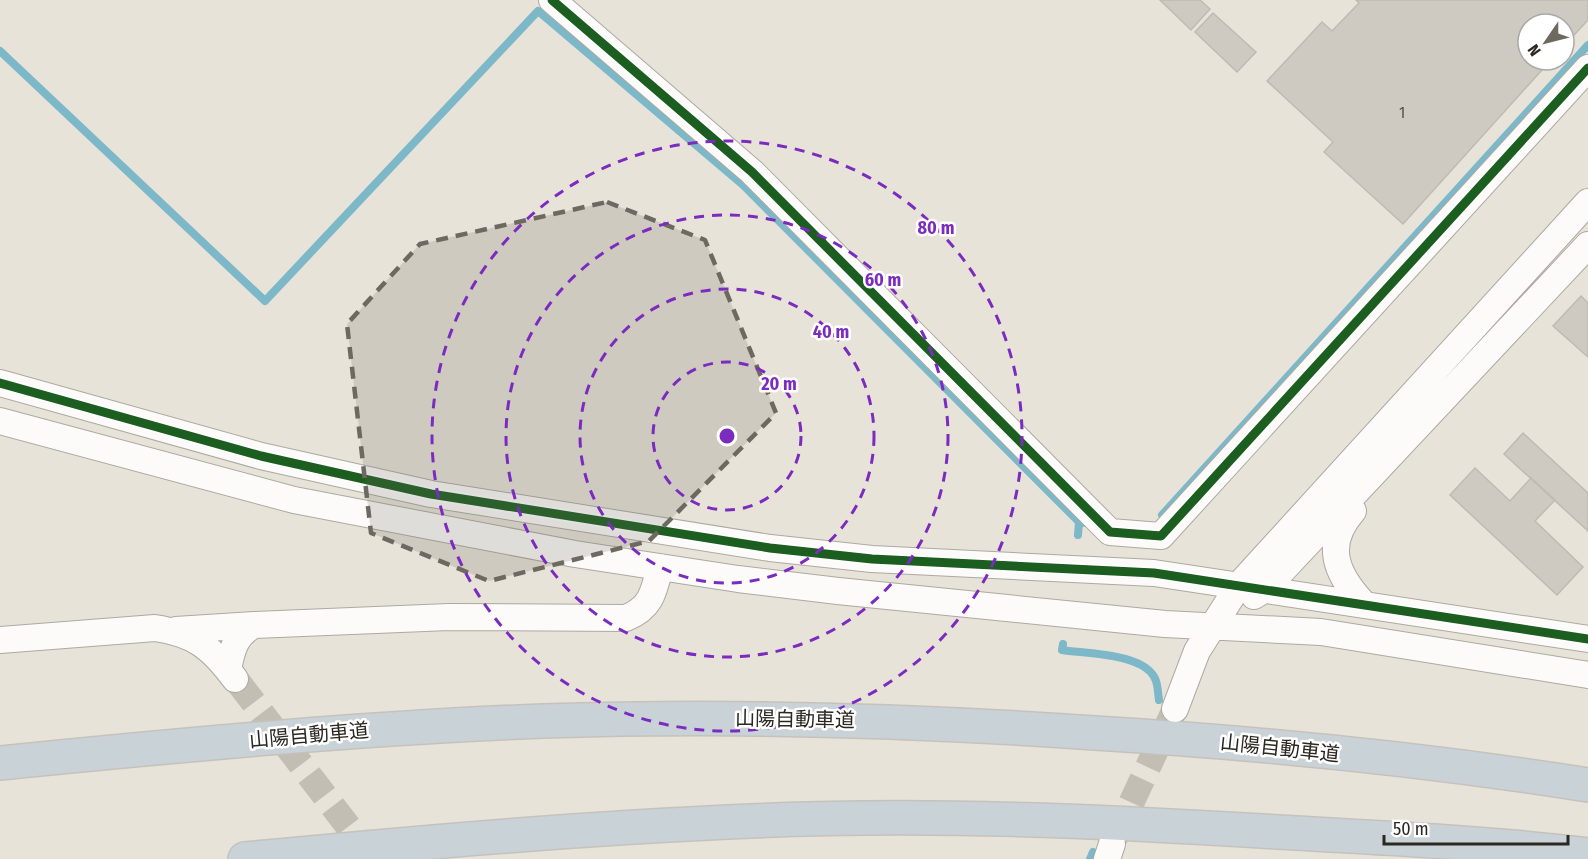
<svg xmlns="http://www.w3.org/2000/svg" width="1588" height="859" font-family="'Fira Sans Condensed','Noto Sans JP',sans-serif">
  <rect width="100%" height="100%" fill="#e8e3d9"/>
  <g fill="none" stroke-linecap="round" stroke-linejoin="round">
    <path stroke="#7db8c8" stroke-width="8" d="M0 51 265 301 538 11 743 185 1079 522 1086 523
      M1162 515 1588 45
      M1078 535 1079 522
      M1063 644 1062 650C1087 654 1147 653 1156 681 1158 687 1158 694 1159 700
      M1090 859 1093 852"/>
  </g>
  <path fill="#cecac2" stroke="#bfbab2" stroke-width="1.5" d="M1160 0H1200L1210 9 1191 30Z
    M1356 0H1588V20L1564 46V24H1528V60H1551L1403 224 1324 152 1333 142 1267 81 1322 22 1332 31 1359 3Z
    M1213 13 1256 52 1237 72 1195 32Z
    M1581 296 1588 303V357L1553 326Z
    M1523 433 1588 493V531L1504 454Z
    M1475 468 1510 501 1531 478 1555 500 1535 521 1583 567 1557 595 1450 495Z"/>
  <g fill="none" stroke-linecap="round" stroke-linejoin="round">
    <path stroke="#c2beb4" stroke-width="26" stroke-dasharray="26 13" stroke-linecap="butt" d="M238 682 373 859
      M1115 838 1175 709"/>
    <g stroke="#ada9a1" stroke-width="28">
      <path id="minor" d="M552 0 752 172 1110 532 1161 536 1588 68
        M0 383 261 456 431 494 770 548 872 559 1154 573 1588 639
        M0 421 294 500 575 554 738 579 838 591 1165 624 1321 632 1588 675
        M1353 511C1324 544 1335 573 1363 603
        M1254 596 1265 589 1588 245
        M176 630 254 625
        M0 640 155 628C195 634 211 647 235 679
        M228 669C232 650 235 635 254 625L449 617 626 618C651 608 654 592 660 567
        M1175 709 1197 651 1239 585 1588 202
        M1107 859 1112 844"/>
    </g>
    <g stroke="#c5c2bd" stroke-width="36">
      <path id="highway" d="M0 763C181 745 361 728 543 721 727 715 911 720 1095 733 1260 743 1425 759 1588 785
        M245 859C414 843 582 828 751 821 926 813 1103 821 1278 832 1381 838 1485 842 1588 855"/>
    </g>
    <use href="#minor" stroke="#fcfbf9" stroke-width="26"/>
    <use href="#highway" stroke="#c9d2d7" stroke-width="33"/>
    <g stroke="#fff" stroke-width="13">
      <path id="cycleway" d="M552 0 752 172 1110 532 1161 536 1588 68
        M0 383 261 456 431 494 770 548 872 559 1154 573 1588 639"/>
    </g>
    <use href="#cycleway" stroke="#1b5e20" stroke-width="9"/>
  </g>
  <path fill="#6d6961" fill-opacity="0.2" stroke="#6d6961" stroke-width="4.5" stroke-dasharray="12 8" stroke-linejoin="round" d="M607 202 705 240 776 413 649 541 489 581 371 533 347 324 420 244Z"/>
  <g fill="none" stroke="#7b2cbf" stroke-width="3" stroke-dasharray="10 8">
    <circle cx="727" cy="436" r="74"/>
    <circle cx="727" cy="436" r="147"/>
    <circle cx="727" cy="436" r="221"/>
    <circle cx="727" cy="436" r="295"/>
  </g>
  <g text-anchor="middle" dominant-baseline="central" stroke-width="5" stroke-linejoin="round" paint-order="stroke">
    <g font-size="16" fill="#54514a">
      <text x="1402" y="112">1</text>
    </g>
    <g font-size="20" fill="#2b2821" stroke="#fff">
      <text transform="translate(795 719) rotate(1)">山陽自動車道</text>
      <text transform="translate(309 735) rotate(-5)">山陽自動車道</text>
      <text transform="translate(1280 748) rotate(6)">山陽自動車道</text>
    </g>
  </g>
  <circle cx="727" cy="436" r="9" fill="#7b2cbf" stroke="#fff" stroke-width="3"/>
  <g font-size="18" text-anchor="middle" font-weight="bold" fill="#7b2cbf" stroke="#fff" stroke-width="5" stroke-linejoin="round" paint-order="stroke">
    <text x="936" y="234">80 m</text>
    <text x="883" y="286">60 m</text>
    <text x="831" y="338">40 m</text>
    <text x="779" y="390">20 m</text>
  </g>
  <g transform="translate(1546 42) rotate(235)"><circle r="28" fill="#ffffff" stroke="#aaa9a6" stroke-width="1.5"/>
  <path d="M0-4.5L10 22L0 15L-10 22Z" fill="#6d6961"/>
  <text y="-9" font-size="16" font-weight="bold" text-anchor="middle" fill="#2b2821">N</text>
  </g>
  <path d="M1384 835v9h184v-9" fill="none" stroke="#2b2821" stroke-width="3"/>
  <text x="1393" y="835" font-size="18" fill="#2b2821" stroke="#ffffff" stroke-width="4.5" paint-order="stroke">50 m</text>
</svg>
